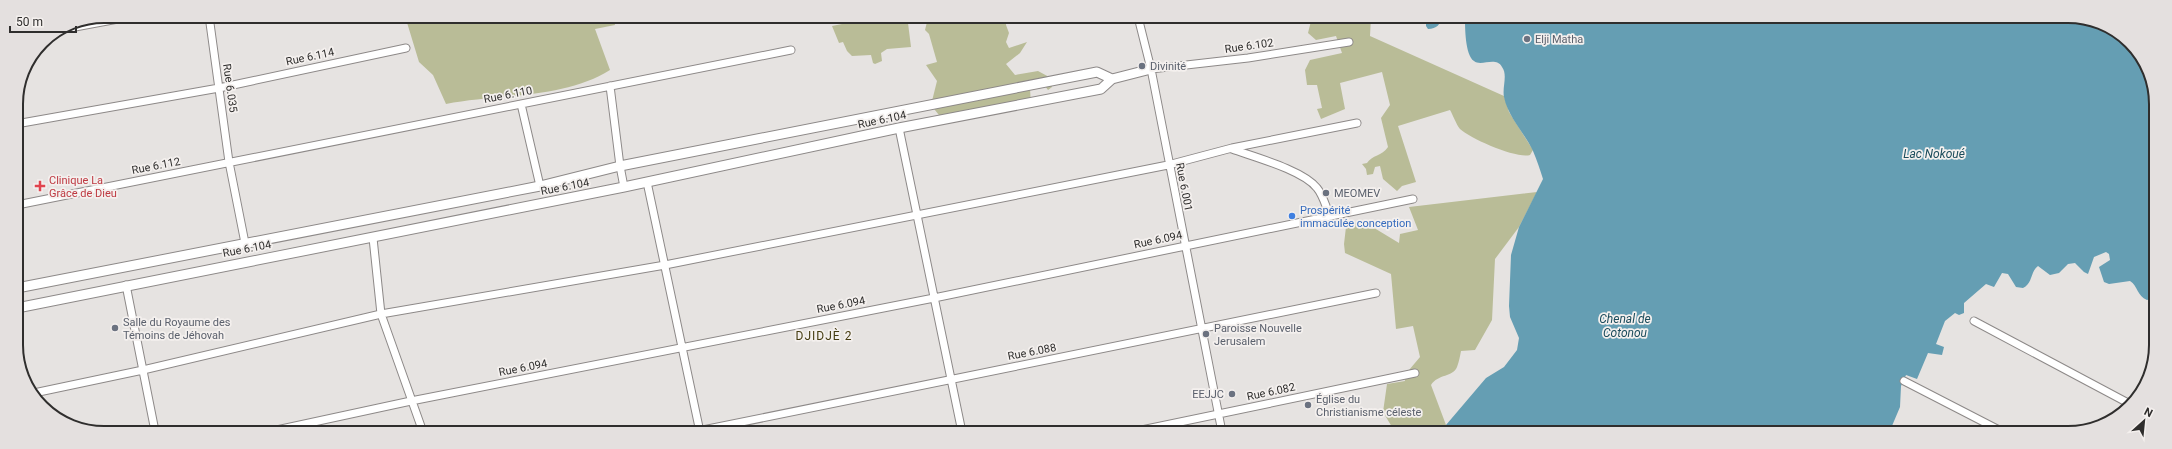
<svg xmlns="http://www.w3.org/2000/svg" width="2172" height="449" font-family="Roboto,sans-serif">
  <rect width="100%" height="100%" fill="#e6e3e1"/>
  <path fill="#b9bc97" d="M405 16H613L615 25 595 29 610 70C564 99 498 94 446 104L433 75 419 62Z
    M857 17H917L908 23 911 47 887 49 881 53 882 61 875 64 873 63 871 55 852 56 847 51 843 42 839 43 832 26 857 21Z
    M921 17H1006V25L1009 33 1006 42 1009 48 1027 42 1020 53 1006 64 1015 75 1038 71 1051 78 1052 87 1048 90 1042 82 1030 88 1031 106 946 124 931 105 937 81 926 65 937 62 929 34 925 30 927 22Z
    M1312 17H1371L1370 36 1504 96 1509 112 1533 150 1530 155C1517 159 1471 139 1460 129 1456 124 1453 115 1450 110L1398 126 1416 182 1402 186 1397 191 1383 179 1380 166 1375 167 1373 174 1367 175 1366 169 1362 164 1367 163C1372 155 1382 156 1388 147L1381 118 1390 105 1382 72 1340 83 1345 109 1321 119 1317 109 1322 108 1317 85H1307L1305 70 1310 60 1342 53 1336 36 1316 40 1308 33Z
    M1537 192 1519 227 1495 259 1492 320 1475 350 1461 351C1460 356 1459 362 1457 367 1453 377 1438 374 1431 385L1446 425 1443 432H1395L1383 412 1387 384 1405 381 1404 376 1420 357 1413 326 1396 329 1391 274 1345 253 1344 244 1346 227 1361 220 1399 243 1400 234 1418 230 1409 207Z"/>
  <path fill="#659eb3" d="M1426 17H1443C1440 24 1437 29 1428 29L1426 26Z
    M1465 17 2085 18 2130 41 2154 86V298L2147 300C2137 296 2138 286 2130 281L2109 284 2104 282 2099 267 2110 260 2109 254 2106 252 2094 257 2088 274 2084 272 2075 263 2068 264 2059 273 2050 275 2038 266C2030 272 2033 283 2023 288L2016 287 2008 274 2002 273 1994 287 1986 284 1964 303V313L1959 315 1955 313 1945 321 1936 344 1944 347 1942 355 1928 353 1917 379 1906 375 1901 386 1900 407 1889 433 1443 432 1446 425 1486 378 1504 367 1517 350 1519 338 1510 317 1509 306 1511 255 1519 227 1543 179C1540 170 1537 160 1533 151 1524 132 1508 117 1504 97 1502 87 1508 75 1502 67 1496 56 1481 67 1474 61 1465 55 1465 27 1465 17Z"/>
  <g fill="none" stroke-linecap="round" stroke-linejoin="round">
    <g stroke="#8d8988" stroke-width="9">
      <path id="minor" d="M209 16 229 162 245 243
        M1138 17 1151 69 1222 432
        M59 30 134 16
        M1151 69 1248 58 1349 42
        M610 86 620 166 624 187
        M521 104 540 186
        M16 124 219 88 406 48
        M899 128 962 432
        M1232 149C1254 157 1303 170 1317 188 1323 195 1326 207 1330 216
        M647 182 700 432
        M17 205 791 50
        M373 238 381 314 423 432
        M126 285 155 431
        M1974 321 2130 404
        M1904 381 2005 433
        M34 393 143 370 381 314 665 265 1168 165 1232 148 1357 123
        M272 431 411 401 934 298 1413 199
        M693 432 1376 293
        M1132 432 1415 373"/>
    </g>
    <g stroke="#8d8988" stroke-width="11">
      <path id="tertiary" d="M17 288 540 186 620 166 1097 72 1112 79
        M17 308 624 187 899 128 1101 89 1112 79 1151 69"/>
    </g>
    <use href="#minor" stroke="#fff" stroke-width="7"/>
    <use href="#tertiary" stroke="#fff" stroke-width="9"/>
  </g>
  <g fill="#6b7280" stroke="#f4f0ee" stroke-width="1.5">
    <circle cx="1527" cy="39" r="4"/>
    <circle cx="1142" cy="66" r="4"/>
    <circle cx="1326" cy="193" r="4"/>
    <circle cx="115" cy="328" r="4"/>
    <circle cx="1206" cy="334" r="4"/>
    <circle cx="1232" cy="394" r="4"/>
    <circle cx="1308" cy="405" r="4"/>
  </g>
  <path fill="#e0444e" stroke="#f4f0ee" stroke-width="1.5" d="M38 180h4v4h4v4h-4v4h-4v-4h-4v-4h4z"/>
  <circle fill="#3f7fe0" stroke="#f4f0ee" stroke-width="1.5" cx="1292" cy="216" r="4"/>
  <g text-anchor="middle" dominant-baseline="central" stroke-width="3.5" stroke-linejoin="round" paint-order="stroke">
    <g font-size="11" fill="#5b616d" stroke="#f4f0ee" text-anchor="start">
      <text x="1535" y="39">Elji Matha</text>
      <text x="1150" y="66">Divinité</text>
      <text x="1334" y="193">MEOMEV</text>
      <text x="123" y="322">Salle du Royaume des<tspan x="123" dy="13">Témoins de Jéhovah</tspan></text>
      <text x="1214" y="328">Paroisse Nouvelle<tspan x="1214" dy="13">Jerusalem</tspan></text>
      <text x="1224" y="394" text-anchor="end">EEJJC</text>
      <text x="1316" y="399">Église du<tspan x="1316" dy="13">Christianisme céleste</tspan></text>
    </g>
    <g font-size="11" fill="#2f2e2d" stroke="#f4f0ee">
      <text transform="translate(1249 46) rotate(-8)">Rue 6.102</text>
      <text transform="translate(310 57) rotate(-12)">Rue 6.114</text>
      <text transform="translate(230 88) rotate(82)">Rue 6.035</text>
      <text transform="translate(508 95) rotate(-11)">Rue 6.110</text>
      <text transform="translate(882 120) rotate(-12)">Rue 6.104</text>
      <text transform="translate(156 166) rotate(-11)">Rue 6.112</text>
      <text transform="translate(565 187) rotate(-11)">Rue 6.104</text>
      <text transform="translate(1184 187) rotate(79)">Rue 6.001</text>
      <text transform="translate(1158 240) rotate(-12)">Rue 6.094</text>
      <text transform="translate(247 249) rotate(-11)">Rue 6.104</text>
      <text transform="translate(841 305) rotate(-11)">Rue 6.094</text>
      <text transform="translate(1032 352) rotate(-11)">Rue 6.088</text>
      <text transform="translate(523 368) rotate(-11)">Rue 6.094</text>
      <text transform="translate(1271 392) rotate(-12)">Rue 6.082</text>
    </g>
    <g font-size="11" fill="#be3a42" stroke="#f4f0ee" text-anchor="start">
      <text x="49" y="180">Clinique La<tspan x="49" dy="13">Grâce de Dieu</tspan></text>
    </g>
    <g font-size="11" fill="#366cbe" stroke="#f4f0ee" text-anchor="start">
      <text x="1300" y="210">Prospérité<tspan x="1300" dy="13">immaculée conception</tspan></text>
    </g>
    <g font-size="12" font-style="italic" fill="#1b4c5c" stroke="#f4f0ee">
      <text x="1934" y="154">Lac Nokoué</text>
      <text x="1625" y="319">Chenal de<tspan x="1625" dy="14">Cotonou</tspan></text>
    </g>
    <g font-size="12" letter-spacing="1" fill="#453c12" stroke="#f4f0ee">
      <text x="824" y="336">DJIDJÈ 2</text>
    </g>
  </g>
  <path d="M0 0H2172V449H0ZM104 23H2068A81 81 0 0 1 2149 104V345A81 81 0 0 1 2068 426H104A81 81 0 0 1 23 345V104A81 81 0 0 1 104 23Z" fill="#e4e0df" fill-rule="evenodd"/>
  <path fill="none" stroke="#2f2e2d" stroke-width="2" d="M104 23H2068A81 81 0 0 1 2149 104V345A81 81 0 0 1 2068 426H104A81 81 0 0 1 23 345V104A81 81 0 0 1 104 23Z"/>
  <g transform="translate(2144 421) rotate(27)" stroke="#f4f0ee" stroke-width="3" paint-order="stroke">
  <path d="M0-3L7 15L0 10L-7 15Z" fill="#2f2e2d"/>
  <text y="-6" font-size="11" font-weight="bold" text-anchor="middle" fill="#2f2e2d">N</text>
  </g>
  <path d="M10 26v6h66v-6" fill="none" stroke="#2f2e2d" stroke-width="2"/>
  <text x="16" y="26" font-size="12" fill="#2f2e2d" stroke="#f4f0ee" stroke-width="3" paint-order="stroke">50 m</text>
</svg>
